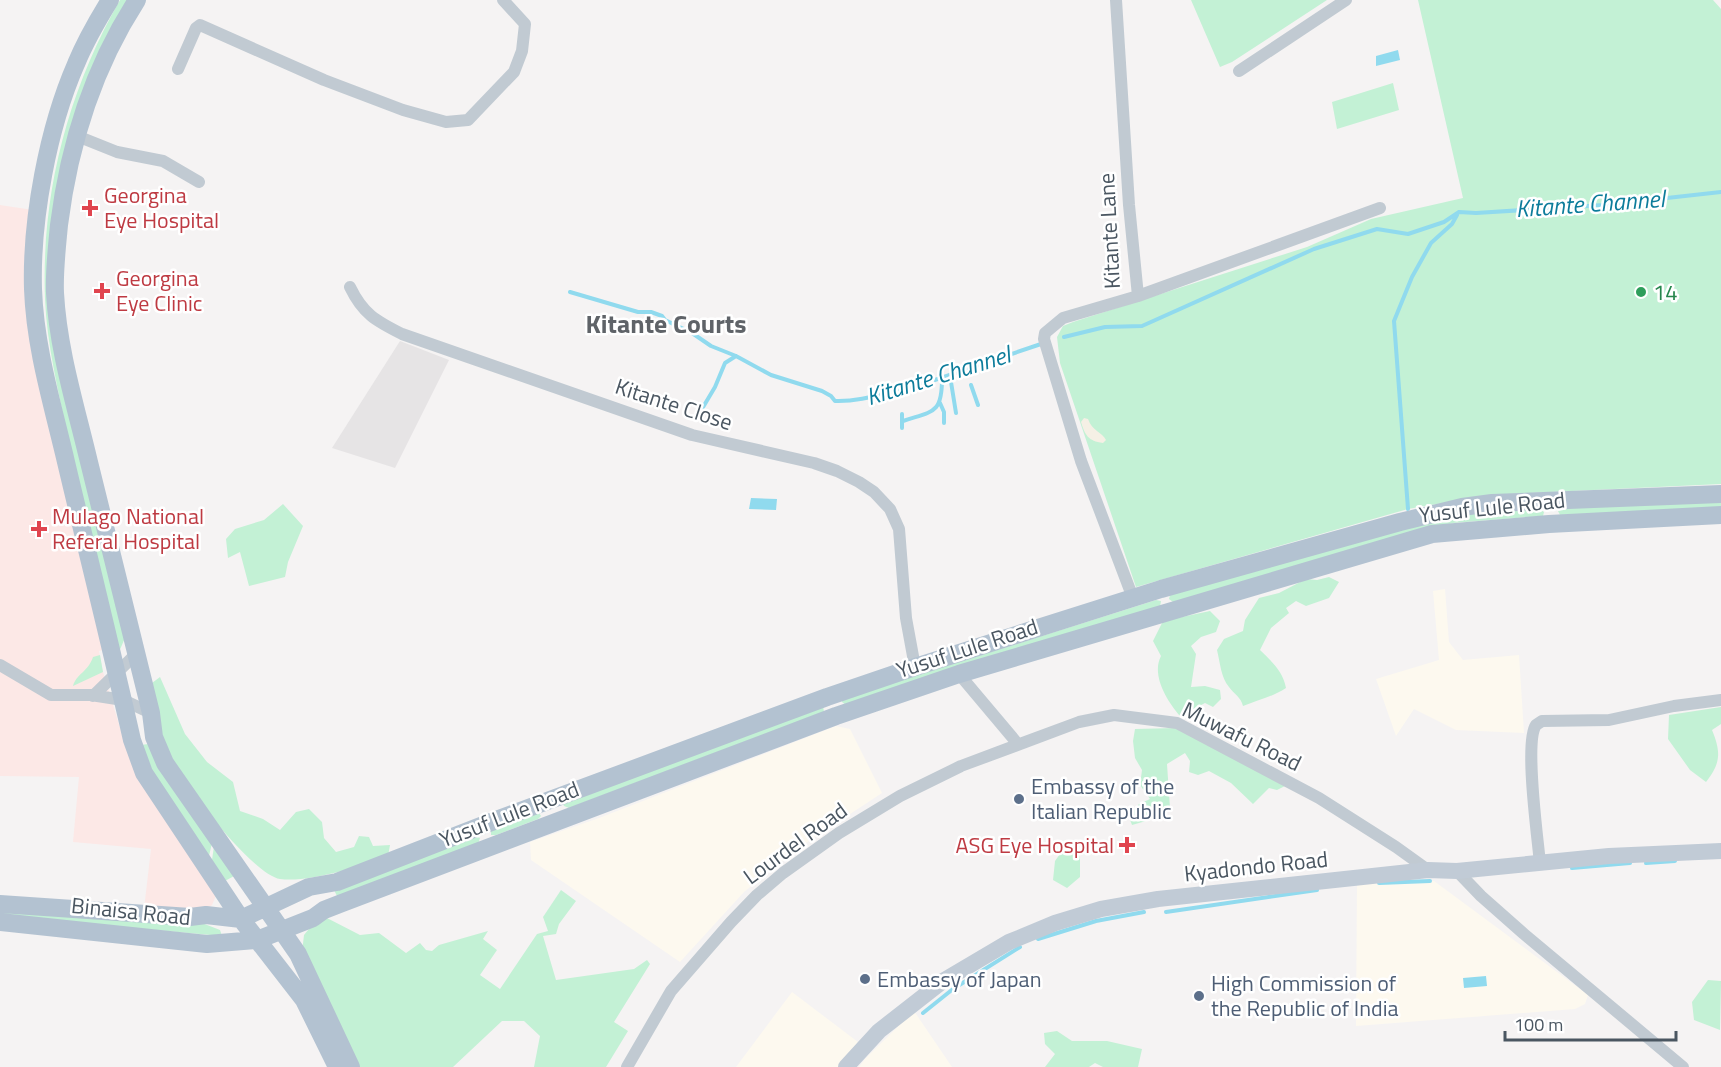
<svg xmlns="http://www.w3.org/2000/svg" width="1721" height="1067" font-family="'Titillium Web',sans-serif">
  <rect width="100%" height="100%" fill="#f5f3f3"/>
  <path fill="#fdf9ef" d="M1445 589 1449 642 1463 660 1519 655 1524 733 1456 730 1414 709 1396 736 1376 679 1439 660 1433 591Z
    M836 726 850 729 882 793 800 847 744 892 680 962 531 860 530 842 599 818Z
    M1434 881 1588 995 1585 1004 1575 1009 1356 1026 1357 884Z
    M792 992 858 1042 838 1067H736Z
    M914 1011 952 1067H859L865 1059Z"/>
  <path fill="#e6e4e5" d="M400 341 449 360 395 468 332 448Z"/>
  <path fill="#fce8e6" d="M0 205 33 210 28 261 107 649 99 651 103 672 121 731 217 893 212 905 199 913 144 909 151 849 73 842 79 777 0 776Z"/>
  <path fill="#c3f1d5" d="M120 0H130L104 46 51 274 125 638 118 654C101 580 83 507 67 433 58 389 47 345 45 299 41 193 68 91 120 0Z
    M1191 0H1327L1232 62 1220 67Z
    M1418 0H1713L1721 9V484L1489 495 1408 509 1136 587 1060 363 1057 337 1063 326 1073 322 1307 247 1371 219 1463 198Z
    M1393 83 1399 110 1337 129 1332 102Z
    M1721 500V508L1560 515 1558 511 1562 507Z
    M283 504 303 526 288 562 285 577 249 586 240 552 228 558 226 539 235 529 264 520Z
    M1539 509 1544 512 1543 516 1453 523 1173 602 1169 599 1170 595 1410 524 1477 513Z
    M1329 577 1339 582 1329 598 1306 606 1296 601 1286 608 1289 613 1271 628 1260 650C1272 662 1283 671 1286 688 1272 697 1258 700 1243 706 1241 697 1234 694 1229 687 1221 678 1220 662 1217 650L1224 639 1243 631 1245 620 1259 598 1279 593 1306 579 1317 580Z
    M1156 600 1161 601 1160 607 846 705 842 702V699Z
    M1210 611 1220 621 1216 632 1201 637 1191 646 1196 654 1191 687 1205 686 1220 690 1221 699 1213 707 1205 703 1180 716C1167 701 1151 675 1161 656L1153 641 1163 621Z
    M100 655 103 672 73 686C76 674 88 672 93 657Z
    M160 677 185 734 207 762 233 782 240 811 263 819 280 830 296 812 309 809 322 822 324 838 336 852 354 847 359 836 369 837 373 846 390 845 388 856C361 866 308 883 280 879 253 875 183 784 169 758 156 735 155 709 152 683Z
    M823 706 824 712 569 808 564 806 563 804Z
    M1721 707V724L1712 730C1721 752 1721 763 1706 782L1690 770 1668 739 1669 715Z
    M1176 728 1285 786 1277 790 1269 788 1253 804 1231 783 1209 771 1198 775 1189 772 1190 761 1185 753 1167 764 1170 808 1160 817 1132 825 1129 817 1139 804 1150 799 1140 785 1142 770 1135 758 1133 741 1135 729Z
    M149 744 212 843 209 856 156 780 140 745Z
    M539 813 541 816 538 819 496 835H491V831Z
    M476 836 480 838 478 844 338 898 334 890Z
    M1069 841 1080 853V877L1067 888 1053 880 1055 861Z
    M214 846 236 875 223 882 212 860Z
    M561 890 576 901 559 924 556 934 543 936 556 980 634 969 647 960 650 964 614 1022 628 1031 606 1067H534L540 1036 524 1021H502L453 1067H359L301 961 304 935 313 924 325 917 360 935 379 933 406 953 420 943 426 950 432 951 439 945 488 931 483 939 497 950 480 975 500 989 537 934 548 931 543 917Z
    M0 909 202 923 220 930 222 936 0 916Z
    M1708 980 1721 981 1720 1030 1694 1020 1692 1002Z
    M1057 1031 1072 1041H1107L1142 1049 1138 1067H1103L1095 1063 1089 1067H1045L1055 1054 1045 1044 1044 1033Z"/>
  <path fill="#f5f0e5" d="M1084 418 1088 419C1092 431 1102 432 1106 440L1103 443C1088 441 1085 435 1081 422Z"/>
  <path fill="#90daee" d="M1398 50 1400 60 1376 66V56Z
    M751 498 777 499 776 510 749 509Z
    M1486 976 1487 986 1464 988 1463 978Z"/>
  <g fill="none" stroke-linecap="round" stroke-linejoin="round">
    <path stroke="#90daee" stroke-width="4" d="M1459 212 1476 213 1604 205 1721 192
      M570 292 638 312H651L662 316 665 320 692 333 711 346 736 356 771 375 822 391 831 396 835 401C863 402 889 391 917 386L1041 344
      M1064 337 1105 327 1142 326 1314 249 1377 229 1408 234 1444 222 1459 212
      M951 382 956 413
      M971 385 978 405
      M940 403 944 412V423
      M902 414V428
      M696 419 715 387 725 363 736 356
      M903 421C933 411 942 414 942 379
      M1408 509 1394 321 1412 277 1431 243 1452 224 1457 215
      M1646 863 1675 861
      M1572 868 1630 863
      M1379 883 1430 881
      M1166 912 1317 890
      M1038 939 1096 921 1144 912
      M923 1013 953 989 1020 947"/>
    <path stroke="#c1cad2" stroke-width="12" d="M1116 0 1129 205 1138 296 1063 318 1045 333 1044 339 1081 461 1133 598
      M178 69 196 28 200 25 324 80 403 110 446 122 468 120 514 72 522 51 525 24 503 0
      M1239 71 1346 0
      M77 136 117 152 163 161 199 182
      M350 287C363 314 376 321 402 334L692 435 814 463 837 471 859 482 874 492 890 509 899 529 906 618 915 667
      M1138 296 1380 208
      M0 665 51 695H91L123 700 151 713
      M959 674 1017 743
      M93 696 136 654
      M1540 864C1538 839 1524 742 1536 725L1542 721 1609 720 1674 706 1721 700
      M1457 871 1481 896 1524 934 1683 1067
      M627 1067 671 991 731 922 757 895 783 873 839 833 900 796 961 766 1079 722 1114 715 1177 723 1319 798 1396 847 1428 870"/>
    <path stroke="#c1cbd6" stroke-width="16" d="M846 1067 879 1031 943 981 1009 942 1055 923 1101 909 1158 899 1428 870 1457 871 1609 856 1721 851"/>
    <path stroke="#b3c2d1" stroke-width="18" d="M110 0C97 21 85 42 76 64 48 128 31 219 33 289 35 348 53 406 66 462 88 555 111 647 132 740L144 773 241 919 304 1000 337 1067
      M137 0C93 68 69 145 59 225 57 247 54 271 55 293 58 350 76 407 89 462 110 546 130 629 151 713L154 737 165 763 298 954 351 1067
      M0 904 190 917 206 915 241 919
      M241 919 309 887 337 882 499 819 827 697 915 667 1161 589 1400 522 1462 507 1492 503 1721 494
      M0 922 207 944 257 940 313 918 324 910 342 903 836 716 959 674 1432 534 1549 524 1721 515"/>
  </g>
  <g fill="#e0444e" stroke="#fff" stroke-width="2">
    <path d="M87 199h6v6h6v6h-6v6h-6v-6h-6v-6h6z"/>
    <path d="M99 282h6v6h6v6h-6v6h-6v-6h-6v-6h6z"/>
    <path d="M36 520h6v6h6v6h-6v6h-6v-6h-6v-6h6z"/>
    <path d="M1124 836h6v6h6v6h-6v6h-6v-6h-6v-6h6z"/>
  </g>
  <circle fill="#2e9e5b" stroke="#fff" stroke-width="2" cx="1641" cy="292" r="6"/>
  <g fill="#5c6f8a" stroke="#fff" stroke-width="2">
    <circle cx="1019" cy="799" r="6"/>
    <circle cx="865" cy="979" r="6"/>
    <circle cx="1199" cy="996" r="6"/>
  </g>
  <g text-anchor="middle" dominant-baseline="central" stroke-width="5" stroke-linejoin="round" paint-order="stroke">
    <g font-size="22" fill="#be3a42" stroke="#fff" text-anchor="start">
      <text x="104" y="195">Georgina<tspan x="104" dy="25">Eye Hospital</tspan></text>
      <text x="116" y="278">Georgina<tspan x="116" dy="25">Eye Clinic</tspan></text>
      <text x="52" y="516">Mulago National<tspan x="52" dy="25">Referal Hospital</tspan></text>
      <text x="1114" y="845" text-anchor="end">ASG Eye Hospital</text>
    </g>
    <g font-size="22" fill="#4a5661" stroke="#fff">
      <text transform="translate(1109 231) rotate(-93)">Kitante Lane</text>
      <text transform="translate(674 404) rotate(18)">Kitante Close</text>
      <text transform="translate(1492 507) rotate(-6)">Yusuf Lule Road</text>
      <text transform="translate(967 648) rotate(-18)">Yusuf Lule Road</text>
      <text transform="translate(1242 736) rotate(26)">Muwafu Road</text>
      <text transform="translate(509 814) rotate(-21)">Yusuf Lule Road</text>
      <text transform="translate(795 843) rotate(-36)">Lourdel Road</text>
      <text transform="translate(1256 866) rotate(-6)">Kyadondo Road</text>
      <text transform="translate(131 911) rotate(6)">Binaisa Road</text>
    </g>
    <g font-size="22" fill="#27864d" stroke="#fff" text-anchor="start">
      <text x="1653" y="292">14</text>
    </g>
    <g font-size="22" fill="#4e5e75" stroke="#fff" text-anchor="start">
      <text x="1031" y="786">Embassy of the<tspan x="1031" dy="25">Italian Republic</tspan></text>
      <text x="877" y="979">Embassy of Japan</text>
      <text x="1211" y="983">High Commission of<tspan x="1211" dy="25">the Republic of India</tspan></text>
    </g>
    <g font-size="24" font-style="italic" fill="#0c7c9b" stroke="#fff">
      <text transform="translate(1590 203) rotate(-4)">Kitante Channel</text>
      <text transform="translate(938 375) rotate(-17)">Kitante Channel</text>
    </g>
    <g font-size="26" font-weight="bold" fill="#5f6368" stroke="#fff">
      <text x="666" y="323">Kitante Courts</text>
    </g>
  </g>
  <path d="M1505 1031v9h171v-9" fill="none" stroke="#4a5661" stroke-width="3"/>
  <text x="1514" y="1031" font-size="18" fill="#4a5661" stroke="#ffffff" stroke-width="4.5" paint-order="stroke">100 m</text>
</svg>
